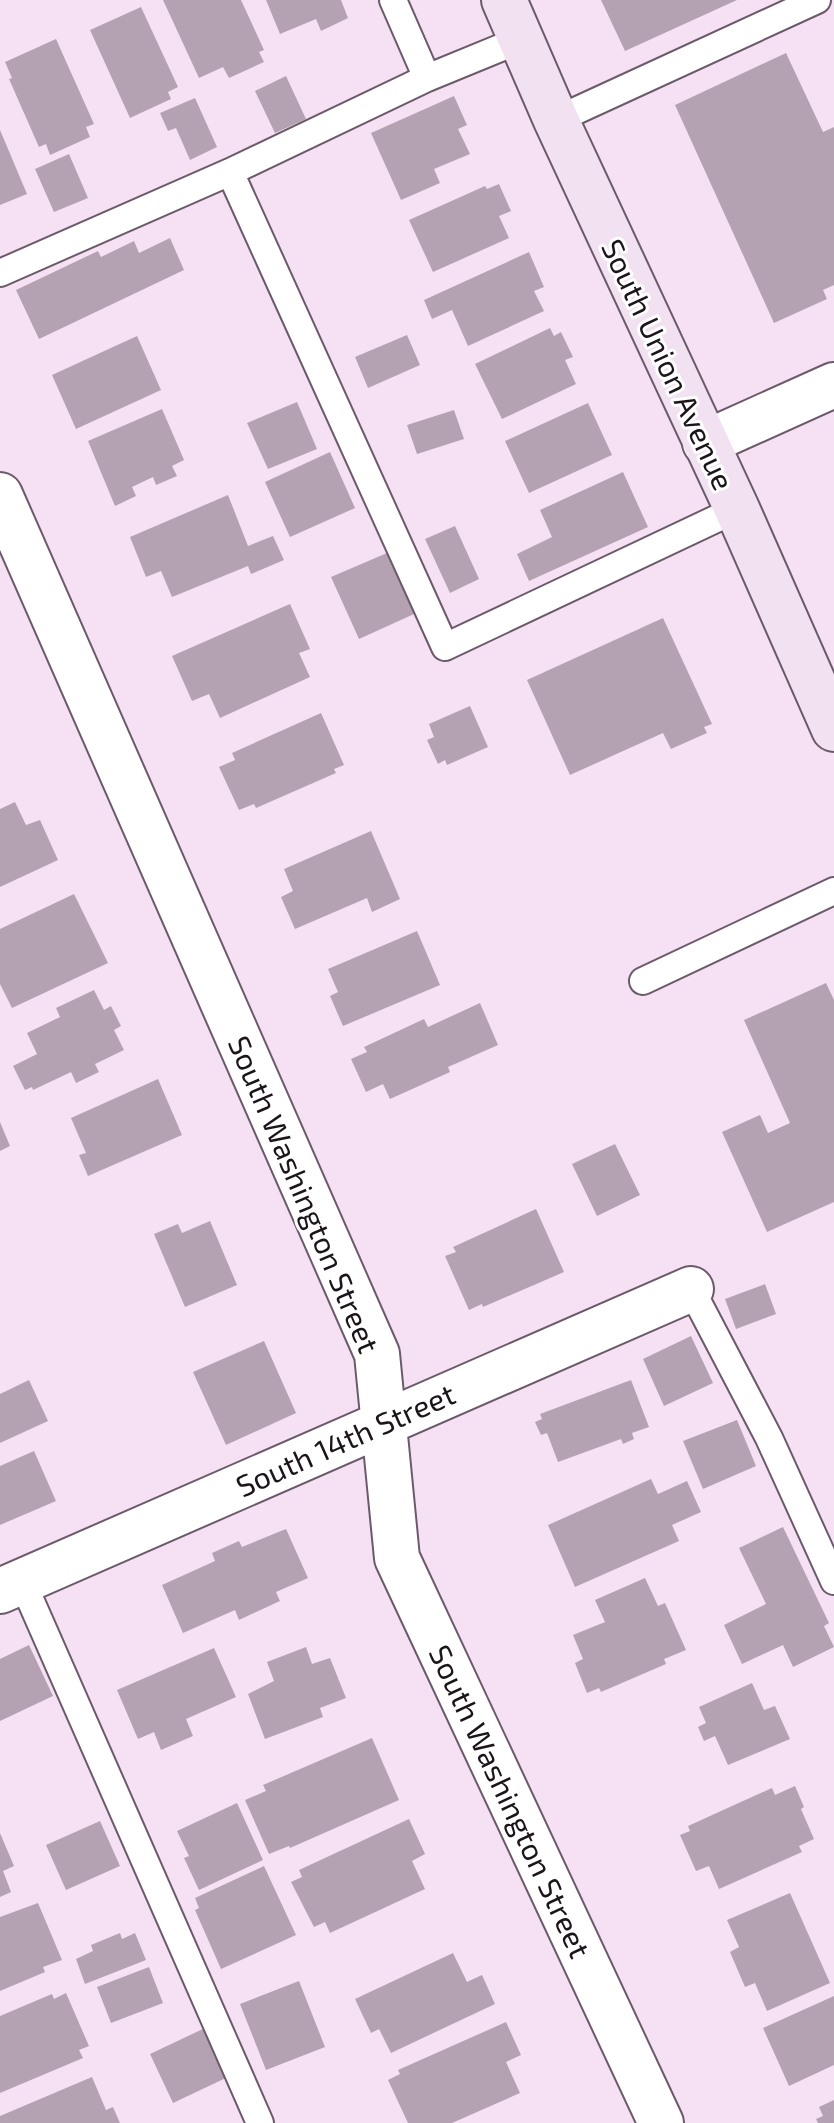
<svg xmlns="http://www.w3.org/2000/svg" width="834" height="2123" font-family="'Exo 2',sans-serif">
  <rect width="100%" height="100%" fill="#f5e1f3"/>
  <path fill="#b4a2b3" d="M163 0H241L264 50 259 52 264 62 229 78 223 67 199 78Z
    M266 0H341L348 18 321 31 316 19 280 34Z
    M601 0H737L625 51Z
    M141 7 178 87 168 92 171 99 130 118 90 30Z
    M56 39 94 124 86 127 90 137 50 155 46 144 39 147 9 79 12 78 5 62Z
    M786 53 823 132 834 127V285L823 290 827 299 774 323 675 105Z
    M286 76 306 119 275 133 255 91Z
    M454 96 467 125 458 129 470 154 434 169 440 183 401 200 371 133Z
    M195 98 217 147 190 160 176 128 168 131 160 113Z
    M0 130 27 194 0 205Z
    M69 154 88 198 54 212 35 169Z
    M499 184 511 211 499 216 509 238 433 272 409 220 485 186 487 189Z
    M170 238 184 270 39 339 16 290 98 251 101 257 134 241 139 253Z
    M529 252 544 287 534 291 544 311 468 346 452 310 432 319 424 300Z
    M550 328 554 336 561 332 573 357 565 360 576 384 502 419 475 364Z
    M407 335 420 365 368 388 355 357Z
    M137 336 161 390 76 429 52 375Z
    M297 402 317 449 268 469 247 423Z
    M588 403 612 455 529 493 505 441Z
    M162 409 184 460 172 466 177 476 156 485 153 477 132 487 136 496 115 506 88 441Z
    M454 410 464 439 417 454 407 425Z
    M330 452 355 508 290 537 265 482Z
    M623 472 648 527 529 581 517 554 552 537 540 510Z
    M228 495 248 546 273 536 284 560 251 574 248 566 172 597 161 571 146 577 130 537Z
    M455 526 479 579 450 593 425 539Z
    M387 553 414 614 359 639 331 577Z
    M290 604 310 649 299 653 310 677 220 718 209 694 192 701 172 656Z
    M663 618 712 724 704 727 707 733 671 749 663 733 570 775 527 680Z
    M470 706 488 747 447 765 445 760 438 764 427 740 434 737 429 724Z
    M321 713 344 765 334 769 336 773 256 808 254 804 239 810 219 767 235 760 232 753Z
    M15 802 26 825 40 820 58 860 0 887V809Z
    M371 831 400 899 372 912 367 898 295 929 281 897 293 891 284 869Z
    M74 894 108 963 12 1008 0 984V929Z
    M417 931 440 985 343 1026 330 996 338 992 328 969Z
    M826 983 834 1000V1202L767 1232 722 1132 760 1115 768 1133 790 1123 744 1020Z
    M94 990 104 1010 111 1006 121 1026 114 1030 124 1050 95 1064 99 1072 76 1083 71 1072 33 1090 32 1087 25 1090 13 1066 37 1054 27 1033 60 1017 56 1008Z
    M480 1003 498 1045 448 1067 450 1072 390 1099 383 1084 366 1092 351 1059 367 1052 364 1047 424 1019 428 1027Z
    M158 1079 182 1135 88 1176 79 1155 86 1153 71 1118Z
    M0 1122 10 1146 0 1151Z
    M615 1144 640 1195 597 1216 572 1164Z
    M536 1209 564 1272 483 1307 482 1304 469 1310 445 1256 456 1252 453 1247Z
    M210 1221 237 1285 185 1307 154 1234 178 1224 182 1233Z
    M765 1284 776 1314 736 1329 725 1299Z
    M691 1336 713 1383 664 1406 643 1359Z
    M264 1341 296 1413 226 1445 193 1372Z
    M29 1380 48 1421 0 1443V1394Z
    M631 1380 649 1427 632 1433 634 1439 623 1444 621 1439 558 1462 547 1433 541 1435 535 1422 542 1419 540 1414Z
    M737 1420 756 1466 703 1489 683 1441Z
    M34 1451 56 1501 0 1525V1466Z
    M651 1479 658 1494 687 1481 701 1512 672 1525 679 1541 575 1587 548 1525Z
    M783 1527 829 1623 824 1626 834 1647 793 1667 783 1645 742 1664 724 1625 766 1604 739 1548Z
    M286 1529 308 1578 276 1592 280 1601 239 1620 235 1610 183 1633 162 1585 215 1561 212 1553 239 1541 242 1547Z
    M645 1578 658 1606 665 1603 686 1650 664 1659 666 1664 601 1692 599 1688 587 1693 575 1663 583 1659 573 1635 605 1622 595 1600Z
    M29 1645 53 1696 0 1721V1659Z
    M306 1647 312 1664 330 1658 346 1698 320 1708 323 1717 265 1739 248 1694 274 1681 267 1662Z
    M214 1648 236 1697 186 1719 193 1736 161 1750 154 1732 138 1739 117 1690Z
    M752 1683 764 1710 775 1706 790 1739 728 1765 715 1736 704 1741 698 1727 706 1723 699 1707Z
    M372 1738 399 1800 290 1848 289 1846 269 1854 245 1800 266 1791 263 1785Z
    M795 1786 804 1807 801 1809 814 1839 799 1846 802 1852 719 1889 709 1866 696 1871 680 1835 690 1831 688 1826 772 1788 775 1795Z
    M237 1803 263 1860 199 1890 184 1858 189 1856 177 1831Z
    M409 1819 425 1854 412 1861 425 1889 330 1933 325 1922 314 1927 291 1882 302 1877 299 1870Z
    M100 1821 120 1866 66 1890 46 1845Z
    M0 1833 14 1866 3 1871 11 1892 0 1897Z
    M264 1866 296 1935 221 1969 195 1910 199 1908 195 1898Z
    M790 1893 830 1983 767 2011 755 1983 745 1987 730 1952 739 1947 727 1920Z
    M38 1903 62 1960 43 1967 45 1972 0 1991V1917Z
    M120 1933 122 1939 135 1933 146 1960 85 1984 76 1959 93 1951 91 1945Z
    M453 1953 467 1982 482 1975 495 2004 391 2053 379 2029 371 2033 355 1999Z
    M149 1967 163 2003 111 2023 97 1987Z
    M299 1981 325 2047 266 2070 240 2004Z
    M66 1993 89 2046 79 2050 83 2058 0 2093V2016L52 1994 54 1999Z
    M834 1996V2065L789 2086 763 2028Z
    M506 2022 521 2055 506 2062 520 2093 452 2123H408L388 2080 400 2074 398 2070Z
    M205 2028 228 2077 173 2103 150 2054Z
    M92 2077 106 2110 113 2107 120 2123H0V2116Z
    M834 2100V2123H818L816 2119 823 2116 819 2107Z"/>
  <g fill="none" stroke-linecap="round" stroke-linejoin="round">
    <g stroke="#6b5a6a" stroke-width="30">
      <path id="lane" d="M393 0 427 78
        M556 120 817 0
        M230 172 445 647 737 509
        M0 273 230 172 427 78 522 39
        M643 981 834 891
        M691 1289 769 1438 834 1581
        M22 1581 260 2123"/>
    </g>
    <g stroke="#6b5a6a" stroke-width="48">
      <path id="street" d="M705 443 834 385
        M0 495 377 1354 397 1558 661 2123
        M0 1591 691 1289"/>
    </g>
    <g stroke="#6b5a6a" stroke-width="48">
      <path id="secondary" d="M504 0 556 120 737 509 834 729"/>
    </g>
    <use href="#lane" stroke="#fff" stroke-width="26"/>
    <use href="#street" stroke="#fff" stroke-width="44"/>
    <use href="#secondary" stroke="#f2e1f1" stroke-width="44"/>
  </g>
  <g text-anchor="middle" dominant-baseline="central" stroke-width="6" stroke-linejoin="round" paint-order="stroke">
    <g font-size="30" fill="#1b141a" stroke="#fff">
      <text transform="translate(669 364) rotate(65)">South Union Avenue</text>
      <text transform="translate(305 1194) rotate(67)">South Washington Street</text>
      <text transform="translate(345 1439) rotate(-24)">South 14th Street</text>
      <text transform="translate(511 1801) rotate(65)">South Washington Street</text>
    </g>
  </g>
</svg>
